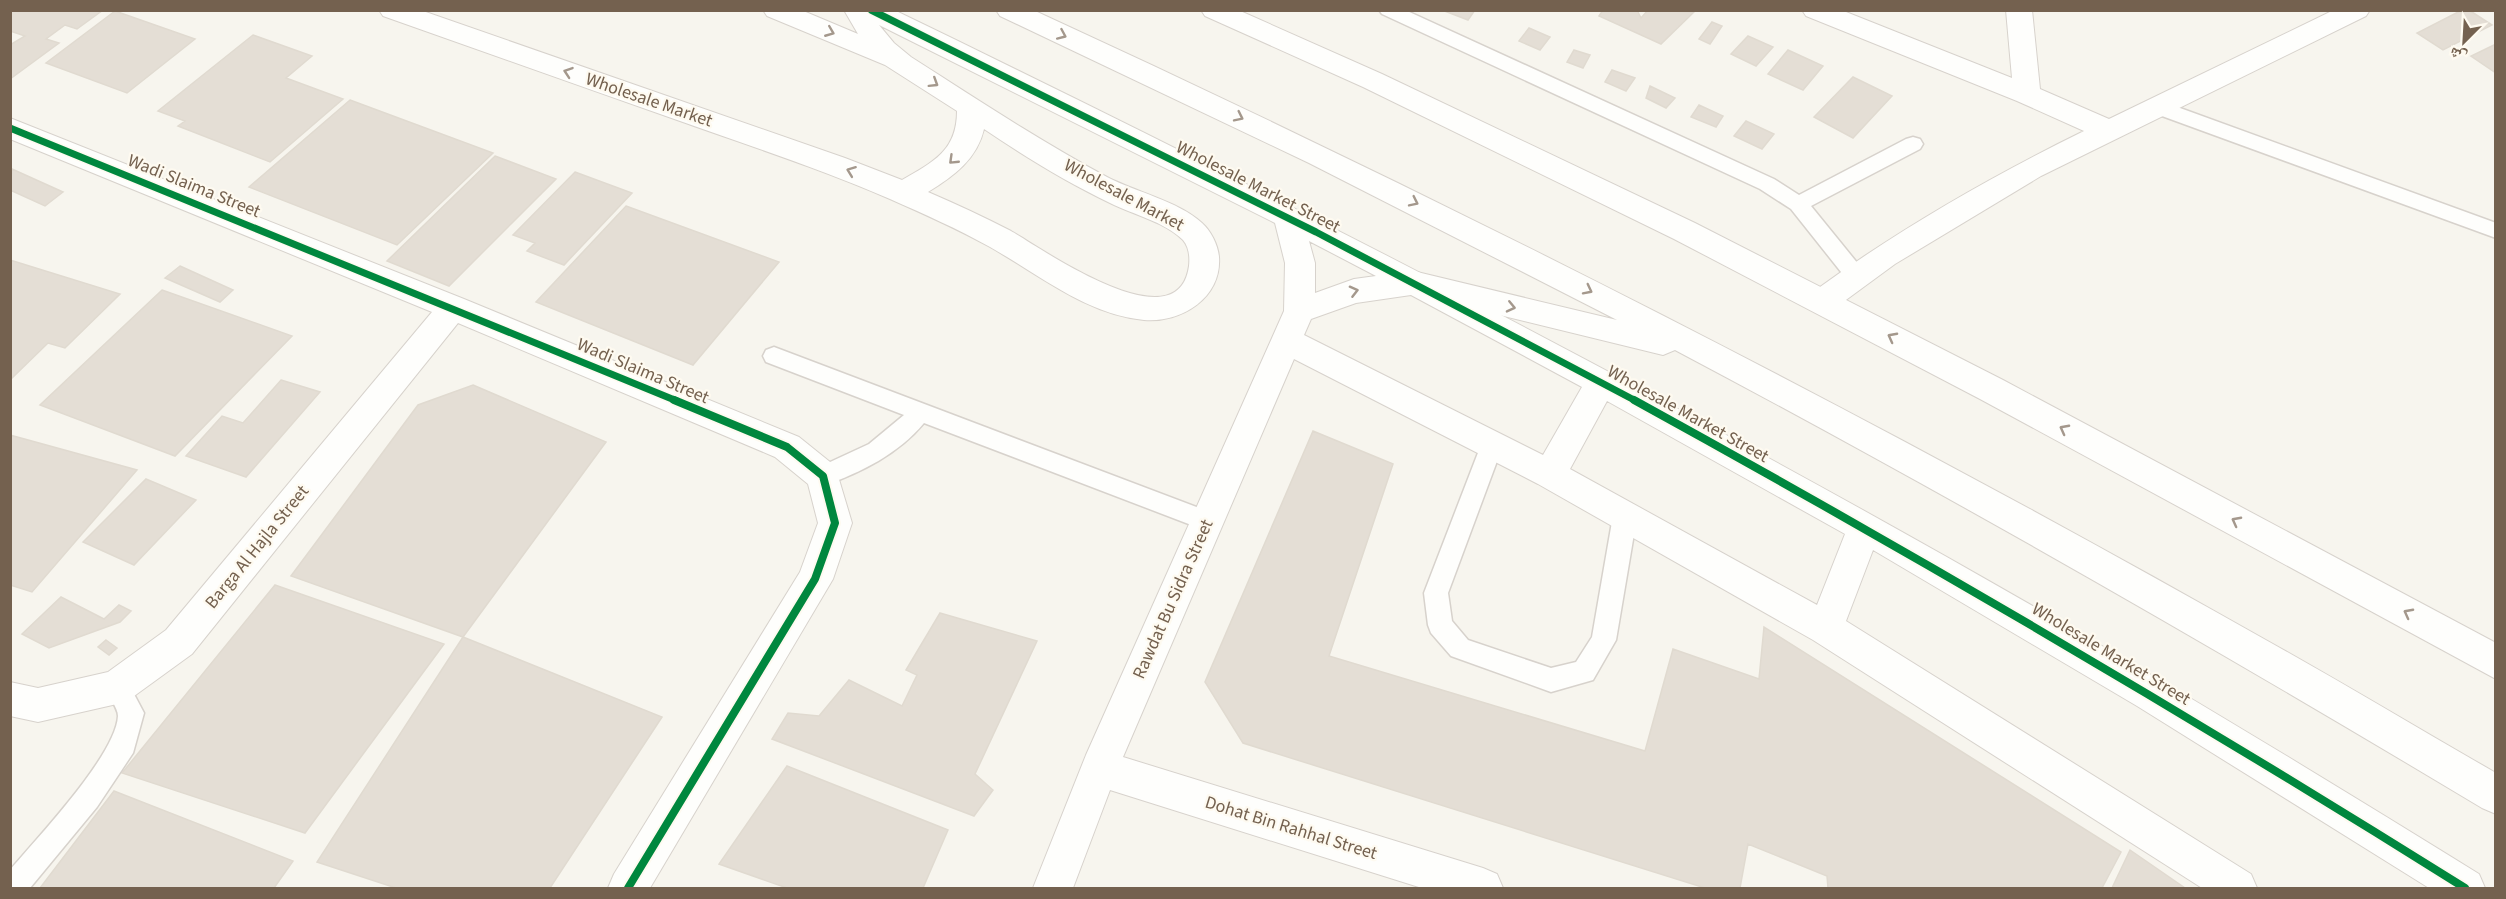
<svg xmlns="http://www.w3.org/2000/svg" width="2506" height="899" font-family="'Source Sans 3','Noto Naskh Arabic',sans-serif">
  <rect width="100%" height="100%" fill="#f7f5ee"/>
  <path fill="#e4ded5" stroke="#e0dad0" stroke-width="1.5" d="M10 10H103L77 29 65 25 46 39 59 43 10 79V45L25 36 10 31Z
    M1442 10H1475L1468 20Z
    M1603 10H1637L1641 18 1648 10 1694 12 1661 44 1599 16Z
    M2462 10H2469L2492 25 2443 50 2417 33Z
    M115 11 195 39 127 93 46 63Z
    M1712 22 1722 26 1710 44 1699 39Z
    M1529 28 1550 37 1540 50 1519 41Z
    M253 35 312 56 286 78 343 99 270 162 178 126 185 121 158 111Z
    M1748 36 1773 47 1756 66 1731 54Z
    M2496 44V73L2471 56Z
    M1574 50 1590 55 1583 68 1567 62Z
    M1788 50 1823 66 1803 90 1768 74Z
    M1612 70 1635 78 1626 91 1605 82Z
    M1853 77 1892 96 1853 138 1814 117Z
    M1650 86 1675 98 1666 108 1646 98Z
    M350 100 493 153 397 245 249 187Z
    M1699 105 1723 116 1716 127 1691 117Z
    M1746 121 1774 134 1762 149 1734 136Z
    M495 156 556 179 449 286 387 261Z
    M12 169 63 192 45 206 10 190Z
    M575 172 632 193 564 265 527 251 535 243 513 235Z
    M626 206 779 262 693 365 536 302Z
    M10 260 120 294 65 348 48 343 10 380Z
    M180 266 233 290 220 302 165 278Z
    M162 290 292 336 175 456 40 405Z
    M281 380 320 392 246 477 186 456 222 416 243 423Z
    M473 385 606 442 463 637 291 576 418 405Z
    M1313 431 1393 464 1329 656 1645 751 1673 649 1759 679 1764 627 2121 852 2102 888H1828L1827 876 1748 844 1740 888H1705L1243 743 1205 682Z
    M10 435 137 470 32 592 10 585Z
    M146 479 196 500 134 565 83 542Z
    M275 585 444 644 305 833 122 773Z
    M61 597 104 619 119 605 131 611 120 622 49 648 22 634Z
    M940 613 1037 641 975 774 993 790 974 816 772 739 788 713 819 716 849 680 902 706 917 675 906 670Z
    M463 637 662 717 550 888H396L317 862Z
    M106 640 117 648 109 655 98 647Z
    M787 766 948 830 923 888H787L719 864Z
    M114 791 293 861 274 888H40Z
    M2130 850 2185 888H2112Z"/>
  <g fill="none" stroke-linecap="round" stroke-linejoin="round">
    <g stroke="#d7d2cc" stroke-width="3">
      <path id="service" d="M1379 10H1405L1774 179 1799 195 1906 139 1913 137 1920 139 1923 144 1920 149 1811 206 1863 270 1866 276 1863 282 1856 284 1849 282 1791 209 1760 189 1382 14Z
        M2158 100 2496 223V238L2151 112 2149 107 2151 102Z
        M774 347 1215 514 1219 521 1215 528 1207 531 924 423C898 454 862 472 823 486L815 483 812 476 815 469 869 444 904 415 766 362 763 356 766 350Z
        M1492 436 1500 438 1503 445 1448 593 1452 621 1468 640 1551 668 1576 662 1592 637 1613 516 1617 509 1625 506 1633 509 1637 516 1616 640 1593 680 1551 692 1451 656 1431 633 1428 625 1424 593 1481 445 1484 438Z
        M117 675 126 679 144 713 133 753 97 807 30 888H10V870C37 838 116 755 118 716 118 708 108 695 104 687L108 679Z"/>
    </g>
    <g stroke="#d7d2cc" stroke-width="2">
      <path id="minor" d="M379 10H420L845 158 902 180C933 162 957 151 957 111L885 65 767 16 763 10H801L858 34 844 10H894C1289 201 1679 402 2059 621 2201 703 2340 788 2479 874L2485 888H2429L2137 706 1873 550 1846 621 2251 874 2257 888H2202L1813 640 1538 484 1294 359 1123 757 1483 868 1497 874 1503 888H1422L1110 790 1073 888H1033L1086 755 1284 311 1285 263 1275 223 879 25 894 43 911 57C975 98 1040 141 1107 177 1136 192 1178 201 1202 223 1211 231 1218 245 1219 257 1222 298 1181 323 1144 320 1087 315 1038 274 990 247 958 229 924 214 890 199 821 169 750 146 680 121 581 86 482 51 383 16ZM984 129C1024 156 1066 182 1110 203 1134 215 1163 221 1183 240 1189 247 1190 257 1189 266 1178 346 1041 248 1011 231 984 217 956 204 928 192 954 176 977 159 984 129ZM1309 241 1376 276 1354 279 1315 293V263ZM1411 295 1582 387 1543 455 1304 335 1311 319 1356 303ZM1607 401 1845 534 1817 605 1570 469Z
        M1802 10H1841L2012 78 2006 10H2032L2040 89 2109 119 2334 10H2370L2366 16 2041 176 1895 264 1835 308 1824 312 1813 308 1809 300 1813 292C1898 230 1990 177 2084 131L2017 101 1806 16Z
        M10 118 464 299 799 437 835 466 852 523 833 579 650 888H608L614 874 800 572 818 523 808 484 775 457 458 323 192 654 130 699 117 704 38 722 10 716V682L38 688 108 672 166 630 432 312 10 139Z"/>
    </g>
    <g stroke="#d7d2cc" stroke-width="2">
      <path id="secondary" d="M996 10H1033C1455 204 1869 415 2273 644 2348 686 2421 730 2496 773V814L2482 808C2217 649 1949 495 1675 350L1663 355 1402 291 1398 283 1402 275 1413 271 1617 320 1309 163 1000 16Z
        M1201 10H1238L1382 74 1695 223 2003 380 2496 643V679L1980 399 1674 239 1363 87 1205 16Z"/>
    </g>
    <use href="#service" fill="#fefefc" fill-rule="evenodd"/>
    <use href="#minor" fill="#fefefc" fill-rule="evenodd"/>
    <use href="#secondary" fill="#fefefc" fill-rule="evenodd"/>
    <g stroke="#fefaf0" stroke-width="10">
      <path id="cycleway-far1" d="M871 10 1316 232 1636 401
        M10 128 677 401"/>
    </g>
    <g stroke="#fefaf0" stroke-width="12">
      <path id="cycleway" d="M1634 400C1916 555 2192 717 2465 888
        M628 888 815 579 835 523 823 476 787 447 674 400"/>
    </g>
    <use href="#cycleway-far1" stroke="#00873e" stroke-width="7"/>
    <use href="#cycleway" stroke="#00873e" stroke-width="8"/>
  </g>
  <defs><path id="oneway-chevron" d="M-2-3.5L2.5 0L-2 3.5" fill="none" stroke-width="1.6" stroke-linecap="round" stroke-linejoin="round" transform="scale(1.5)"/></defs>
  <g stroke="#a4988c">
    <use href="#oneway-chevron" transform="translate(830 32) rotate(22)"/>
    <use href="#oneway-chevron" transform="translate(1062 35) rotate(24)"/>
    <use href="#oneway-chevron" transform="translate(568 72) rotate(-161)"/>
    <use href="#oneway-chevron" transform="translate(934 83) rotate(32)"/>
    <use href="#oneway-chevron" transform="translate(1239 117) rotate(26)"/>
    <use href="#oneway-chevron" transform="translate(953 160) rotate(136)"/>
    <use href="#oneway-chevron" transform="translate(851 171) rotate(-159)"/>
    <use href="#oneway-chevron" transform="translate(1414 202) rotate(26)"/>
    <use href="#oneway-chevron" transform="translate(1588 290) rotate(27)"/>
    <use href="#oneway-chevron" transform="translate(1354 291) rotate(-14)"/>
    <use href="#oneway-chevron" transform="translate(1511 307) rotate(13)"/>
    <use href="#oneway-chevron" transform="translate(1892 337) rotate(-152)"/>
    <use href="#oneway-chevron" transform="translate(2064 429) rotate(-152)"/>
    <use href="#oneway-chevron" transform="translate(2236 521) rotate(-152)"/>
    <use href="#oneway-chevron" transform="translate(2408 613) rotate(-152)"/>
  </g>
  <g text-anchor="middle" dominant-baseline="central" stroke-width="4.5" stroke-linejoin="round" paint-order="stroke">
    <g font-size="18" fill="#74614f" stroke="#fefaf0">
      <text transform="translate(649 100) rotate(19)">Wholesale Market</text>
      <text transform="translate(194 186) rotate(22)">Wadi Slaima Street</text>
      <text transform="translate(1258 187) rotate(27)">Wholesale Market Street</text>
      <text transform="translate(1124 195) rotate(28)">Wholesale Market</text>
      <text transform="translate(643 371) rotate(23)">Wadi Slaima Street</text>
      <text transform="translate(1688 414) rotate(29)">Wholesale Market Street</text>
      <text transform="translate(257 547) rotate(-51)">Barga Al Hajla Street</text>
      <text transform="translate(1173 599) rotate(-66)">Rawdat Bu Sidra Street</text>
      <text transform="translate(2111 654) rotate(31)">Wholesale Market Street</text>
      <text transform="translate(1291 828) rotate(17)">Dohat Bin Rahhal Street</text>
    </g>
  </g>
  <rect width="2506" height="899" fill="none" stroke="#74614f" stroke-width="24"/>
  <g transform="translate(2464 42) rotate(204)" stroke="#fefaf0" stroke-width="4.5" paint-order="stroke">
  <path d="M0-4.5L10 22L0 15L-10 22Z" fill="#74614f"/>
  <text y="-9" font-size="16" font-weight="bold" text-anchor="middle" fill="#74614f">ش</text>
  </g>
</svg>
